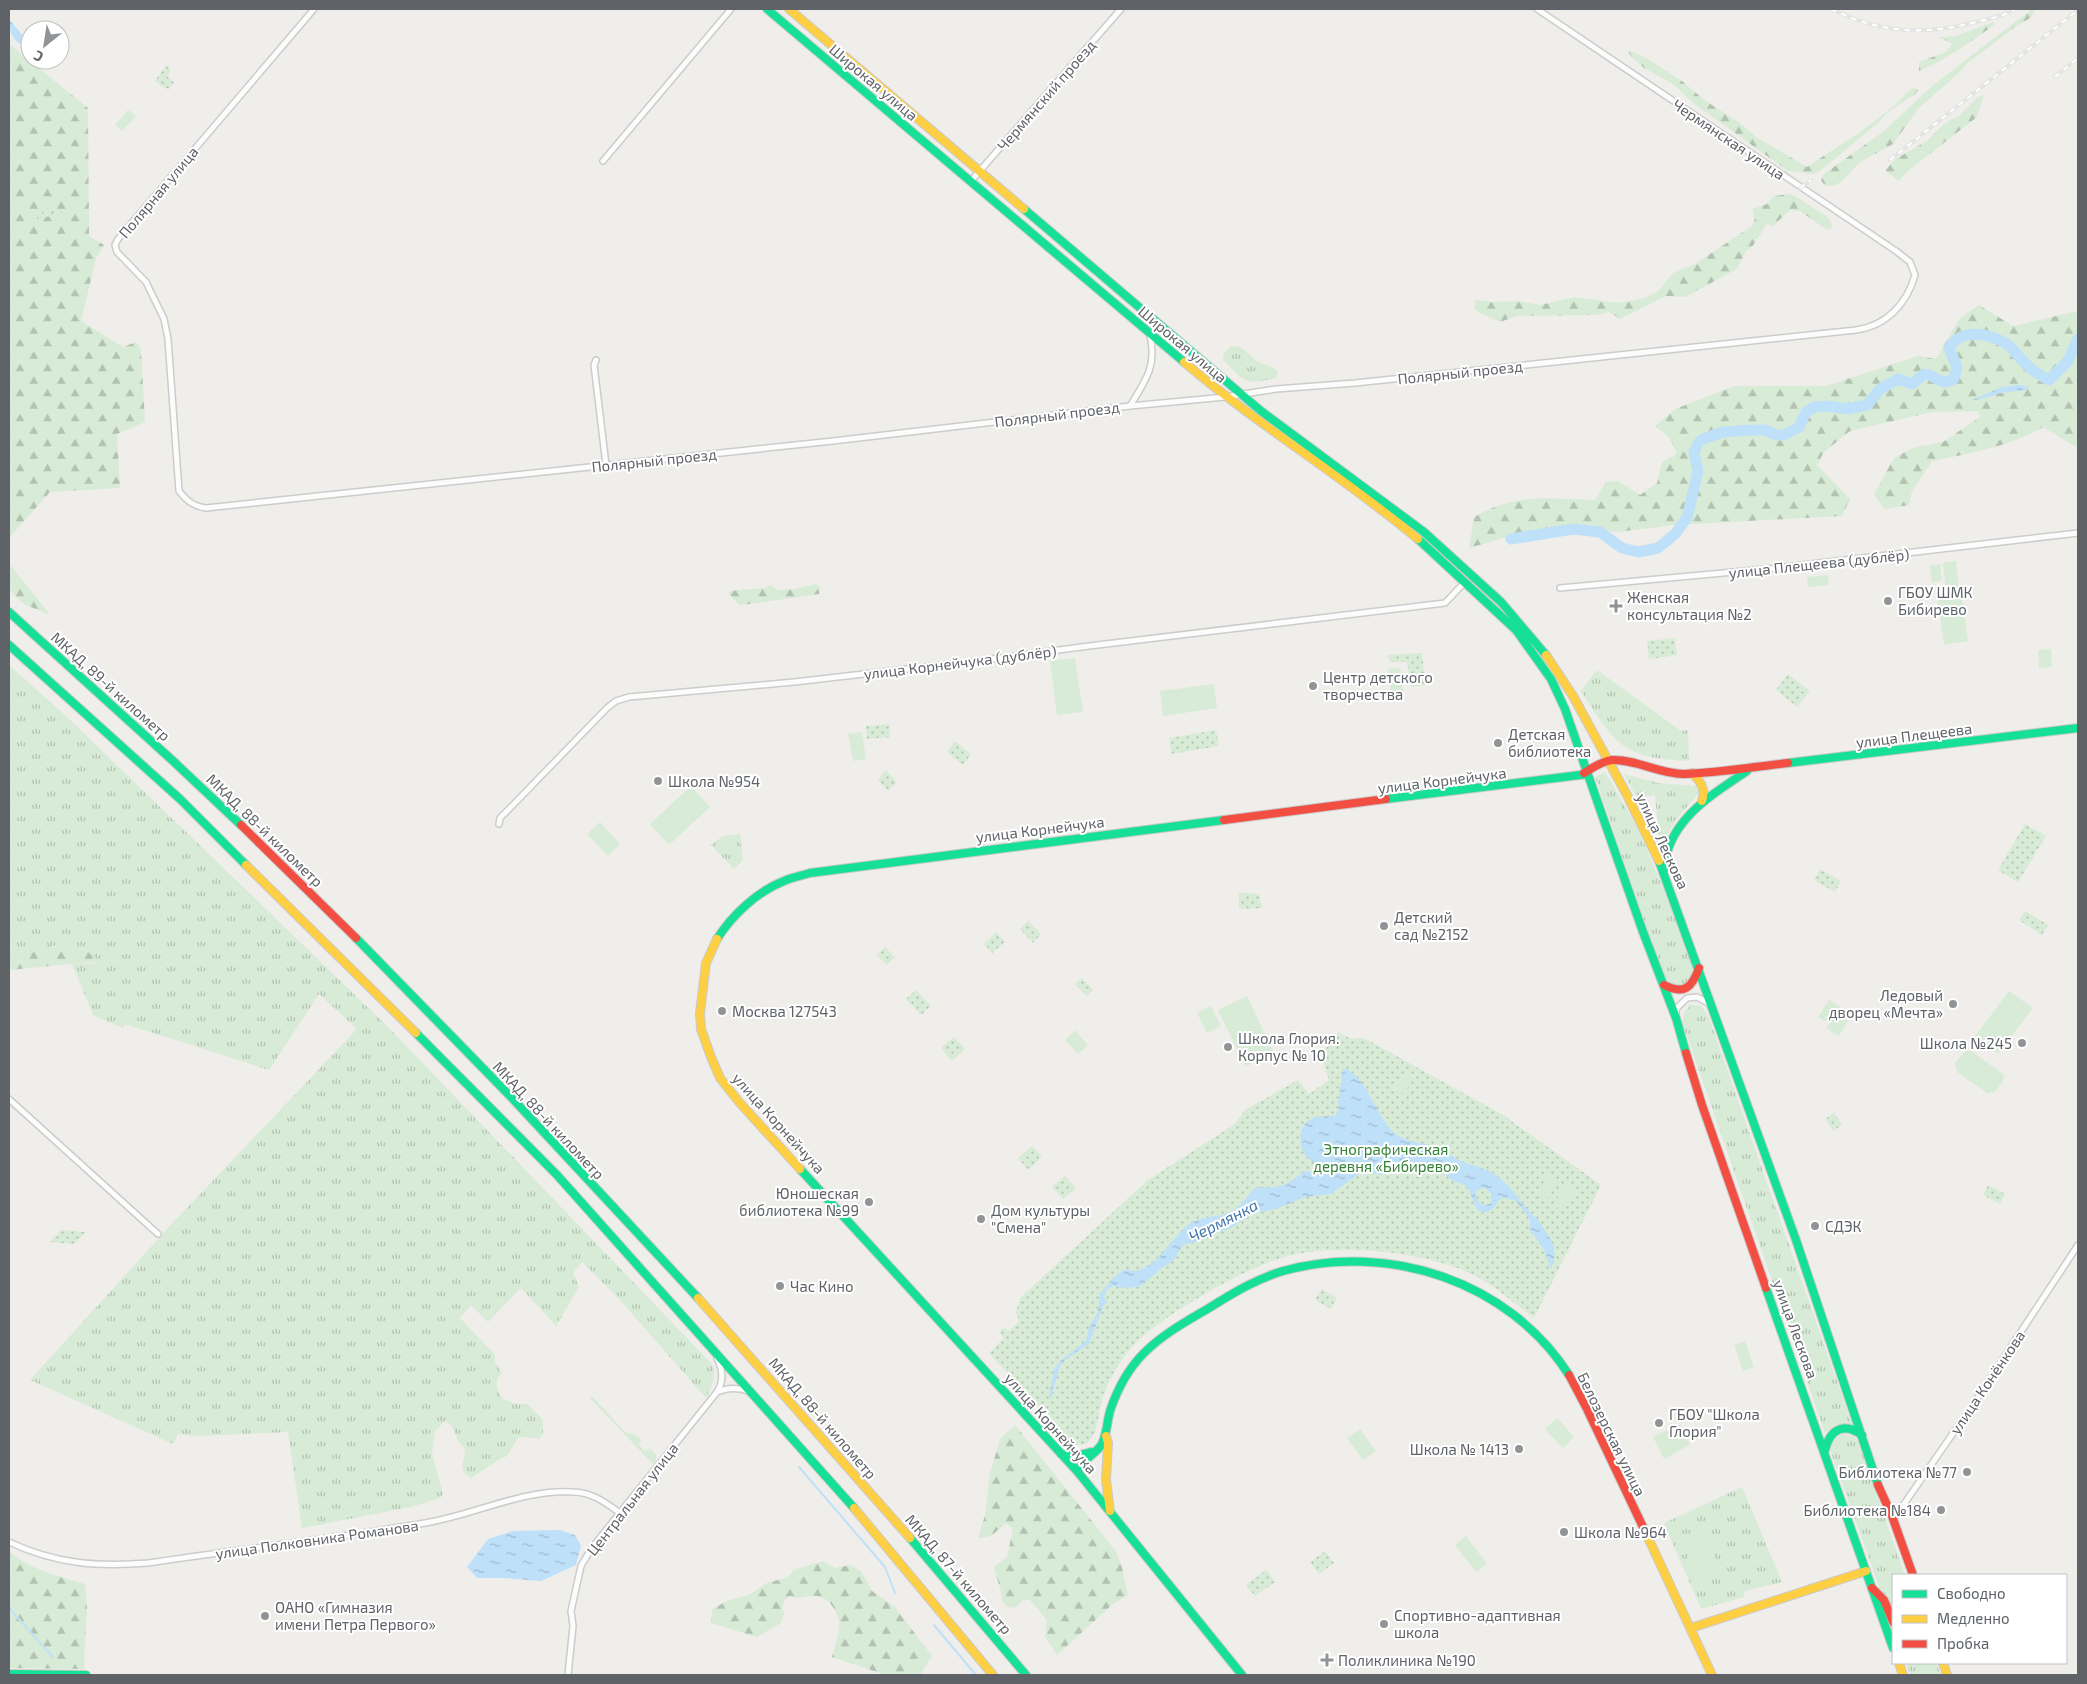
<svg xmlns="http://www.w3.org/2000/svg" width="2087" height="1684" font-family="'Exo 2',sans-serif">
  <defs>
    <pattern id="grass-tufts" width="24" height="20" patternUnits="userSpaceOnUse" patternTransform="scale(1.25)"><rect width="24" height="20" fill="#d8ebd6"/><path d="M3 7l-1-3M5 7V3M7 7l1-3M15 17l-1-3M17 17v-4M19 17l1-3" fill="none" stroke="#b2c2b1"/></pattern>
    <pattern id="forest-firs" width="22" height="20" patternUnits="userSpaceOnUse" patternTransform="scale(1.25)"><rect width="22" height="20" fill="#d8ebd6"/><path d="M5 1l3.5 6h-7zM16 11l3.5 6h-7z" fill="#b2c2b1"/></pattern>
    <pattern id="park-dots" width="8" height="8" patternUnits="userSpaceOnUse" patternTransform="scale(1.25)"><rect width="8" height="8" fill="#d8ebd6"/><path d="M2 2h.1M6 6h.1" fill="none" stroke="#b2c2b1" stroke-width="1.8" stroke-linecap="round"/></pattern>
    <pattern id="water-ripples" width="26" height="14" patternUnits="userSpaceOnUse" patternTransform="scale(1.25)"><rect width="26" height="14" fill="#bfe0f9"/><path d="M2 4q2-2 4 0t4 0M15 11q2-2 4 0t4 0" fill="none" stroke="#9eb9cd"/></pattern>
  </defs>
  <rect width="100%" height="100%" fill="#efeeea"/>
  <path fill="url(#grass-tufts)" d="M1231 346C1246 345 1251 360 1263 364 1269 365 1272 367 1278 371L1277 378C1243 385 1247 383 1223 360V355Z
    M9 665 67 717 387 1026 713 1365C716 1378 712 1386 706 1398L619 1299 582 1262 573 1273 579 1287 556 1326 521 1288 488 1322 471 1305 460 1318 495 1355V1362L502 1373C493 1382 497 1389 502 1398L515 1404H528L543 1420V1434L539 1439 525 1437 518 1438 507 1456 500 1459 471 1478C457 1471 465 1461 465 1449 463 1446 458 1442 457 1438 453 1430 454 1426 445 1421L435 1431 432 1453 443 1494 440 1498 411 1507 302 1528 288 1432 195 1436 178 1434 173 1444 30 1380 167 1229 357 1029 319 994 269 1070 125 1024 123 1028 93 1015 72 964 99 963 90 953 79 947 72 950 50 945 31 953 10 950 9 947Z
    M1597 670 1681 731 1688 730 1689 761C1622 758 1616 745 1581 691Z
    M1605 772 1634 822 1646 847 1676 920 1694 972 1693 978 1685 986H1673L1665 981 1595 777Z
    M1624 774 1658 783 1696 786 1698 791 1697 795 1675 821 1662 845 1659 841 1655 795 1637 798Z
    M740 834 743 860 734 869 711 845 723 836Z
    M1691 1005 1701 1006 1708 1015 1852 1424 1835 1425 1825 1433 1682 1022 1685 1011Z
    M592 1396 625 1432 636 1435 642 1440 638 1444 645 1452 650 1448 656 1455V1461L653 1464 590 1398Z
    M1843 1434 1853 1436 1858 1441 1905 1575H1893V1618L1885 1596 1881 1592 1829 1447 1835 1438Z
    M1742 1487 1782 1582 1745 1591 1744 1597 1701 1609 1664 1523Z
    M1906 1663H1936L1941 1675H1910Z"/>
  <path fill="url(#forest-firs)" d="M2032 9H2036L2030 18 2015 27 1965 65 1962 70 1918 109 1893 144 1860 162 1842 181 1836 185 1825 186 1821 180 1824 174 1884 131 1932 86Z
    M1993 22 1995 24C1971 42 1947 59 1919 71V62L1946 52 1952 44 1939 37 1956 36Z
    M9 44 88 108 89 236 104 245 96 258 81 321 123 347 136 342 141 349 145 422 117 434 120 488 50 492 9 538Z
    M1629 50 1643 57V56L1682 81 1703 99 1741 124 1756 137 1807 167 1863 130 1895 105 1909 90 1915 88 1918 90 1914 95 1888 112 1879 122 1820 171 1814 174 1788 171 1693 103 1673 84 1644 68 1629 54Z
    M1984 95 1977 117 1909 170 1898 181 1885 170 1897 158 1927 141 1944 124 1959 116 1978 97Z
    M1789 194 1795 196 1829 218 1833 228 1827 230 1800 211 1790 210 1773 226 1767 224 1752 247 1746 251 1737 269 1685 297 1666 296 1620 319 1609 312 1597 315 1517 316 1500 322 1478 312 1474 307 1476 300 1493 302 1517 301 1540 305 1574 297 1619 303 1645 298 1658 291 1673 273 1695 264 1752 226 1755 219 1752 209 1767 204 1774 196Z
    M1979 305 2013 326 2078 311V448L2043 427C2010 447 1970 453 1932 461L1912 491 1909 505 1884 509 1874 494 1894 458 1912 448 1943 442 1980 417 1977 411 1932 412 1850 431 1824 452 1817 465 1850 499 1842 516 1674 525 1617 532 1570 526 1517 534 1469 548 1474 517C1515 493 1550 498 1595 500L1606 482 1618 481 1640 495 1657 483 1662 462 1677 454 1670 438 1655 426 1675 409 1735 386H1826L1918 356 1936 359 1959 319Z
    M9 564 13 568 50 615 24 604 9 590Z
    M816 584 821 588 819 594 750 604 739 605 729 594V591L764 588 771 585 777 590 794 589Z
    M50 945 72 950 78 947 90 953 100 964 92 962 9 970V947L11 950 31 953Z
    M1015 1425 1115 1550 1122 1567 1128 1595 1113 1604 1057 1655 1045 1637 1047 1620 1029 1599 1022 1601 1015 1608 1007 1607 1002 1600C1002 1589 996 1578 994 1567L1007 1557 1013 1529 1006 1523 991 1536 978 1538 985 1515 990 1474 1000 1439Z
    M9 1551C31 1570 58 1576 85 1584L87 1604 84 1669 9 1668Z
    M823 1561 835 1568 850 1565 861 1571 872 1591 894 1606 932 1656 920 1675H886L832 1657C837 1636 845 1626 833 1607 829 1601 825 1598 817 1596 808 1594 800 1601 790 1596L785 1600 782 1607 784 1613 781 1623 757 1637 711 1623 712 1609 729 1600 749 1595 767 1583 786 1578 796 1569Z"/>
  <path fill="url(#park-dots)" d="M166 65 171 70 167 76 174 82 169 89 163 87 155 81Z
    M52 205 63 213 36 220 40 214Z
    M1675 638 1677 655 1649 659 1647 641Z
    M1422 653 1425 685 1411 687 1407 662H1390L1388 655Z
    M1788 674 1810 691 1797 707 1776 690Z
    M889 724 890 737 867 739 866 726Z
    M1216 730 1219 746 1172 754 1169 738Z
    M955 741 971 754 963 765 947 752Z
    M886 770 897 782 888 791 878 780Z
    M2025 824 2046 836 2018 882 1998 870Z
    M1820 869 1841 881 1835 892 1814 880Z
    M1239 893 1259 894 1262 908 1239 909Z
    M2025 911 2048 925 2042 935 2019 920Z
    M1028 921 1041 934 1033 943 1020 929Z
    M996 932 1005 942 992 953 984 944Z
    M885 947 895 957 887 965 877 955Z
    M1082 978 1093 990 1087 996 1075 984Z
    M916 990 931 1006 921 1015 906 999Z
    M1338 1032 1351 1039 1364 1038 1503 1115 1601 1185 1534 1318C1512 1302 1490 1281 1465 1271 1414 1250 1324 1241 1272 1261 1231 1277 1192 1300 1157 1325 1129 1345 1110 1372 1101 1404 1098 1415 1098 1431 1090 1440 1086 1445 1078 1445 1073 1445L989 1353 1004 1338 999 1332 1004 1327 1009 1331 1019 1321 1016 1312 1020 1298 1148 1180 1235 1124 1245 1110 1298 1080 1309 1094 1329 1080 1319 1051 1336 1043Z
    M954 1037 965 1049 952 1061 941 1048Z
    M1834 1113 1842 1125 1833 1131 1825 1119Z
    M1032 1146 1042 1157 1028 1170 1018 1158Z
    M1065 1176 1076 1188 1063 1199 1052 1187Z
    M1988 1185 2005 1194 2000 1204 1983 1195Z
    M61 1230 86 1232 74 1244 50 1242Z
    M1321 1289 1337 1298 1331 1309 1315 1300Z
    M1325 1551 1334 1563 1319 1574 1310 1562Z
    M1266 1570 1275 1582 1255 1596 1246 1585Z"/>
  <path fill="#d8ebd6" d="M128 110 136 116 122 131 115 125Z
    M1956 561 1959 589 1946 590 1943 563Z
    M1940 564 1942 581 1932 582 1930 566Z
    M1828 575 1829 585 1808 587 1807 577Z
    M1961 592 1968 641 1944 645 1937 595Z
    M2051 649 2052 667 2039 668 2038 650Z
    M1075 658 1083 712 1057 715 1050 661Z
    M1400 668 1404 695 1391 697 1388 669Z
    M1214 684 1217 708 1163 716 1160 691Z
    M862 732 866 759 853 761 848 734Z
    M691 786 710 807 669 845 650 824Z
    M600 822 620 844 608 856 587 834Z
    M2009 991 2033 1008 1998 1054 1975 1036Z
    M1247 996 1274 1053 1245 1066 1218 1010Z
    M1829 1000 1852 1014 1839 1036 1826 1028 1829 1023 1818 1017Z
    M1211 1006 1221 1026 1207 1033 1197 1013Z
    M1075 1030 1088 1045 1078 1054 1065 1040Z
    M1965 1051H1971L2002 1073 2004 1076 2003 1081 1995 1092 1987 1093 1957 1072 1955 1063Z
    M1404 1074 1413 1079 1404 1094 1395 1089Z
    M1549 1174 1559 1181 1546 1201 1536 1194Z
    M1566 1185 1576 1191 1562 1211 1553 1205Z
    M1745 1341 1754 1367 1743 1371 1734 1345Z
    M1557 1418 1574 1437 1563 1448 1545 1429Z
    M1680 1424 1690 1445 1664 1459 1653 1437Z
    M1360 1429 1376 1451 1363 1460 1347 1438Z
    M1698 1529 1702 1530 1718 1564 1717 1568 1700 1576 1696 1574 1680 1540 1682 1537Z
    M1466 1536 1487 1564 1476 1572 1455 1545Z"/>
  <path fill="url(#water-ripples)" fill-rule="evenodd" d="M9 19 30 44V51C16 41 9 38 9 19Z
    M2018 385 2030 387C2023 392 2015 391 2007 392 1995 393 1984 400 1972 400L2002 387Z
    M1343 1068C1367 1074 1378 1122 1397 1135 1409 1143 1425 1143 1437 1147 1445 1149 1450 1155 1457 1159 1467 1165 1479 1166 1489 1171 1508 1180 1520 1202 1534 1217H1536C1548 1237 1561 1244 1551 1269L1543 1248 1530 1230V1219L1515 1200 1502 1198C1497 1201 1496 1206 1492 1209 1474 1222 1473 1193 1467 1187 1463 1183 1455 1183 1450 1179 1446 1176 1443 1170 1440 1166 1430 1165 1419 1171 1408 1168 1402 1166 1400 1163 1393 1164L1390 1170 1382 1175 1372 1173 1369 1170 1363 1171 1331 1194 1305 1197 1276 1209 1255 1213 1231 1228 1208 1236 1204 1240 1183 1245 1173 1261 1163 1267 1143 1284 1137 1287 1122 1288 1113 1286 1106 1291 1104 1297 1107 1302 1103 1306 1089 1344 1066 1359 1060 1366 1051 1398 1049 1396 1054 1369 1060 1361 1086 1341 1089 1327 1098 1312 1100 1294 1113 1278 1125 1269C1151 1280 1171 1237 1188 1225 1201 1216 1215 1218 1228 1213 1238 1210 1249 1194 1256 1187 1279 1189 1287 1186 1304 1171L1319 1172 1321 1167 1320 1165C1315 1162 1310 1160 1306 1156 1297 1145 1298 1124 1313 1118 1321 1115 1328 1118 1336 1115L1339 1106 1338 1103ZM1481 1188H1485L1491 1193V1203L1486 1205 1480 1204 1476 1197V1191Z
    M560 1530 575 1535 581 1546 576 1565 541 1581 505 1578H477L467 1567 488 1539 513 1531Z"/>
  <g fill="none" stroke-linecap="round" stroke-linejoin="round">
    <path stroke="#bfe0f9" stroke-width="2" d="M799 1467 885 1567 895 1593
      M9 1608 53 1657
      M934 1625 976 1675"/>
    <path stroke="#bfe0f9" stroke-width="11" d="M1511 539 1573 529 1600 532 1622 548 1638 552 1658 548 1675 534 1687 518 1698 471 1694 453 1698 443 1703 439 1723 432 1752 430H1765L1776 435H1784L1799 427 1806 412 1814 407 1829 406 1846 409 1867 405 1880 389 1898 379 1912 384 1924 374C1939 376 1939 387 1954 379L1957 367 1949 348C1961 328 1988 333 2005 343 2011 346 2015 352 2019 357 2027 366 2038 375 2049 380L2068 361 2078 339"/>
    <g stroke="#cbcccc" stroke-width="8">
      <path id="street" d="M314 9 118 239 115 245 117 252 146 282 164 319 168 339 179 491C187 501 193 506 206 508L833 441 1130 406 1225 397 1276 389 1355 383 1856 330C1886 326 1907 304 1915 275L1910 262 1896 251 1537 9
        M603 161 731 9
        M971 181 1121 9
        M596 360 594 365 606 465
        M1130 406C1146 380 1157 366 1150 335
        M1560 588 1777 568 2078 533
        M499 824 500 818 512 806 607 708 616 701 629 697 794 682 977 661 1089 646 1445 603 1465 582
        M1676 1016V1009L1687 998 1697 997 1712 1005
        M9 1099 158 1234
        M717 1392C728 1388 736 1387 748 1391
        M1892 1516 1902 1507 1976 1400 2078 1245
        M9 1542C56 1564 97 1567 148 1563 241 1549 334 1539 425 1523 475 1515 522 1489 573 1492 591 1492 605 1502 620 1513
        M568 1675 573 1626 571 1611 581 1566 591 1549 717 1392C724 1381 723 1370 717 1358"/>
    </g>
    <g stroke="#cacacb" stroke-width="10">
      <path id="fast" d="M767 9 1184 362
        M1024 209 1261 411 1424 532 1501 602 1546 655
        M1418 539 1516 630 1551 679 1565 709 1643 932 1676 1018 1686 1053
        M9 612 172 760 241 825
        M9 645 180 799 246 865
        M1788 763 2078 728
        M1386 799 1588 774
        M1659 861 1796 1240 1878 1485
        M1664 870C1667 821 1710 796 1747 771
        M356 938 512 1098 698 1298
        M717 939C732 915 758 891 784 881 792 877 801 876 810 873L1224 820
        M416 1033 557 1175 854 1508
        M800 1169 1077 1471 1242 1675
        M1766 1288 1893 1648
        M1825 1450C1830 1429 1844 1422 1862 1435
        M1061 1454 1076 1456 1091 1452
        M1077 1471C1083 1459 1095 1455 1102 1444 1107 1433 1107 1422 1110 1411 1117 1390 1129 1368 1144 1353 1163 1334 1187 1321 1209 1308 1233 1293 1256 1279 1283 1271 1389 1242 1509 1281 1569 1375
        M910 1538 1026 1675
        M9 1674 86 1675"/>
    </g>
    <g stroke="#cacacb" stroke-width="10">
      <path id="slow" d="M789 9 1024 209
        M1184 362C1259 426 1343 476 1418 539
        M1546 655 1573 696 1627 795 1659 861
        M1692 773C1701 782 1706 789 1702 801
        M246 865 416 1033
        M717 939 706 963 700 1013 701 1029 711 1057 720 1078 739 1102 800 1169
        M698 1298 910 1538
        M1106 1436 1108 1443 1106 1480 1110 1511
        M854 1508 993 1675
        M1643 1527 1712 1675
        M1691 1628 1866 1571
        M1899 1663 1903 1675
        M1943 1663 1947 1675"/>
    </g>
    <g stroke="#cacacb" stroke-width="10">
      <path id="jam" d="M1584 773C1592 768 1602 761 1612 760 1636 759 1659 774 1684 774 1718 773 1753 767 1788 763
        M1224 820 1386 799
        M241 825 356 938
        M1664 985C1684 995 1692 988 1699 968
        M1686 1053 1702 1105 1766 1288
        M1569 1375 1587 1409 1643 1527
        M1878 1485 1892 1516 1913 1575
        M1872 1588 1884 1600 1893 1622"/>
    </g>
    <use href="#street" stroke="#fdfcfc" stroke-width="5"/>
    <use href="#fast" stroke="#16e098" stroke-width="8"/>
    <use href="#slow" stroke="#ffcf43" stroke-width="8"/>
    <use href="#jam" stroke="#f24e42" stroke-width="8"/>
    <g stroke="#e4e4e4" stroke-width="4">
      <path id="rail" d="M1831 9C1880 33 1923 36 1976 22 1989 19 2004 16 2016 9
        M2055 77 2078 58
        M1890 160 2078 10
        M1800 188 1811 180"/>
    </g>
    <use href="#rail" stroke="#fff" stroke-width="2" stroke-dasharray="5.5" stroke-linecap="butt"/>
  </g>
  <g fill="#919496" stroke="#fff" stroke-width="2">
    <circle cx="1888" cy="601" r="5"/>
    <path d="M1613.5 598.5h5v5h5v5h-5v5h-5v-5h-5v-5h5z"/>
    <circle cx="1313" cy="686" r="5"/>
    <circle cx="1498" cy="743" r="5"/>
    <circle cx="658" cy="781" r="5"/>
    <circle cx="1384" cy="926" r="5"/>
    <circle cx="1953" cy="1004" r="5"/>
    <circle cx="722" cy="1011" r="5"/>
    <circle cx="2022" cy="1043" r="5"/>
    <circle cx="1228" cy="1047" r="5"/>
    <circle cx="869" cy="1202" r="5"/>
    <circle cx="981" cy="1219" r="5"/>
    <circle cx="1815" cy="1226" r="5"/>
    <circle cx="780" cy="1286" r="5"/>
    <circle cx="1659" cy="1423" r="5"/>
    <circle cx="1519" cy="1449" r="5"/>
    <circle cx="1967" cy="1472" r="5"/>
    <circle cx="1941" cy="1510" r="5"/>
    <circle cx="1564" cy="1532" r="5"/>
    <circle cx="265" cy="1616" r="5"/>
    <circle cx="1384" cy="1624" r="5"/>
    <path d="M1324.5 1652.5h5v5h5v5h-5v5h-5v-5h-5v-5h5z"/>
  </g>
  <g text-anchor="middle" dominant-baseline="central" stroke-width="4" stroke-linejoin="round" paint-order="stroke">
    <g font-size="15" fill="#5f6368" stroke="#fff">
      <text transform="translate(874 82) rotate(40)">Широкая улица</text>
      <text transform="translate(1046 95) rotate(-49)">Чермянский проезд</text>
      <text transform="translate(1729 139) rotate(34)">Чермянская улица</text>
      <text transform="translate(158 192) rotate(-50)">Полярная улица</text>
      <text transform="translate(1183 344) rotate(40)">Широкая улица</text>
      <text transform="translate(1460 372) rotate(-6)">Полярный проезд</text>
      <text transform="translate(1057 414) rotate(-7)">Полярный проезд</text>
      <text transform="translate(654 460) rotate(-6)">Полярный проезд</text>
      <text transform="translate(1819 563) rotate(-6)">улица Плещеева (дублёр)</text>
      <text transform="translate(960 662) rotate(-7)">улица Корнейчука (дублёр)</text>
      <text transform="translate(111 686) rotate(42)">МКАД, 89-й километр</text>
      <text transform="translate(1914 735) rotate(-7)">улица Плещеева</text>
      <text transform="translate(1442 780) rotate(-7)">улица Корнейчука</text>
      <text transform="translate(1040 829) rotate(-7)">улица Корнейчука</text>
      <text transform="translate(265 830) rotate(44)">МКАД, 88-й километр</text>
      <text transform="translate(1663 841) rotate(65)">улица Лескова</text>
      <text transform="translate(549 1120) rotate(47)">МКАД, 88-й километр</text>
      <text transform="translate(779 1123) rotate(48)">улица Корнейчука</text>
      <text transform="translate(1796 1329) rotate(70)">улица Лескова</text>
      <text transform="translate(1987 1382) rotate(-56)">улица Конёнкова</text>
      <text transform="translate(823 1418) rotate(49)">МКАД, 88-й километр</text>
      <text transform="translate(1051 1423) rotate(48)">улица Корнейчука</text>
      <text transform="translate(1612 1434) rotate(64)">Белозерская улица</text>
      <text transform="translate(632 1499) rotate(-52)">Центральная улица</text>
      <text transform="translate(317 1539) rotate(-8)">улица Полковника Романова</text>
      <text transform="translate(959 1574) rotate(49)">МКАД, 87-й километр</text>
    </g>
    <g font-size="15" fill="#5f6368" stroke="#fff" text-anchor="start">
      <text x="1898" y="592">ГБОУ ШМК<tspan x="1898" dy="17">Бибирево</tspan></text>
      <text x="1627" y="597">Женская<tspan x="1627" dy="17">консультация №2</tspan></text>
      <text x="1323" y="677">Центр детского<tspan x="1323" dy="17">творчества</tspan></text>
      <text x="1508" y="734">Детская<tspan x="1508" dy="17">библиотека</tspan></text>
      <text x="668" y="781">Школа №954</text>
      <text x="1394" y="917">Детский<tspan x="1394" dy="17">сад №2152</tspan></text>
      <text x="1943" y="995" text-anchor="end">Ледовый<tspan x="1943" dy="17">дворец «Мечта»</tspan></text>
      <text x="732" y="1011">Москва 127543</text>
      <text x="1238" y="1038">Школа Глория.<tspan x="1238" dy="17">Корпус № 10</tspan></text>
      <text x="2012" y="1043" text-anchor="end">Школа №245</text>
      <text x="859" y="1193" text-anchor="end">Юношеская<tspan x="859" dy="17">библиотека №99</tspan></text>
      <text x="991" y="1210">Дом культуры<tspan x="991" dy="17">"Смена"</tspan></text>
      <text x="1825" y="1226">СДЭК</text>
      <text x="790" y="1286">Час Кино</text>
      <text x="1669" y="1414">ГБОУ "Школа<tspan x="1669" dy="17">Глория"</tspan></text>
      <text x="1509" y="1449" text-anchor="end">Школа № 1413</text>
      <text x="1957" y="1472" text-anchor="end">Библиотека №77</text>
      <text x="1931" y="1510" text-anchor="end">Библиотека №184</text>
      <text x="1574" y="1532">Школа №964</text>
      <text x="275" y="1607">ОАНО «Гимназия<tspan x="275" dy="17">имени Петра Первого»</tspan></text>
      <text x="1394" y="1615">Спортивно-адаптивная<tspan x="1394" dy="17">школа</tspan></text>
      <text x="1338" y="1660">Поликлиника №190</text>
    </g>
    <g font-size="15" fill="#348238" stroke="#fff">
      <text x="1386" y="1149">Этнографическая<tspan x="1386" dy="17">деревня «Бибирево»</tspan></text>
    </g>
    <g font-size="16" font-style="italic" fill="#4174aa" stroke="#fff">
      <text transform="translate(1223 1220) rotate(-27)">Чермянка</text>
    </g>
  </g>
  <rect width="2087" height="1684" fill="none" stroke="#5f6368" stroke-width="20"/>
  <rect x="1892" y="1574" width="175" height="90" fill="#ffffff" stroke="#bfc1c3"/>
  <rect x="1902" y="1590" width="25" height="8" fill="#16e098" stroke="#bfc1c3"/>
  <text x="1937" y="1599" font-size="15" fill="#5f6368">Свободно</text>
  <rect x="1902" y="1615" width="25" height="8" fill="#ffcf43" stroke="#bfc1c3"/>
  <text x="1937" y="1624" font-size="15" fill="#5f6368">Медленно</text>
  <rect x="1902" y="1640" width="25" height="8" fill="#f24e42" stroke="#bfc1c3"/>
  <text x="1937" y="1649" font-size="15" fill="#5f6368">Пробка</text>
  <g transform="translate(45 45) rotate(210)"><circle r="24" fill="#ffffff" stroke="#bfc1c3"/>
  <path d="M0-4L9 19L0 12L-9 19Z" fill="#919496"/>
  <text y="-8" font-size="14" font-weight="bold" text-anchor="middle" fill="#5f6368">С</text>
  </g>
</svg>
